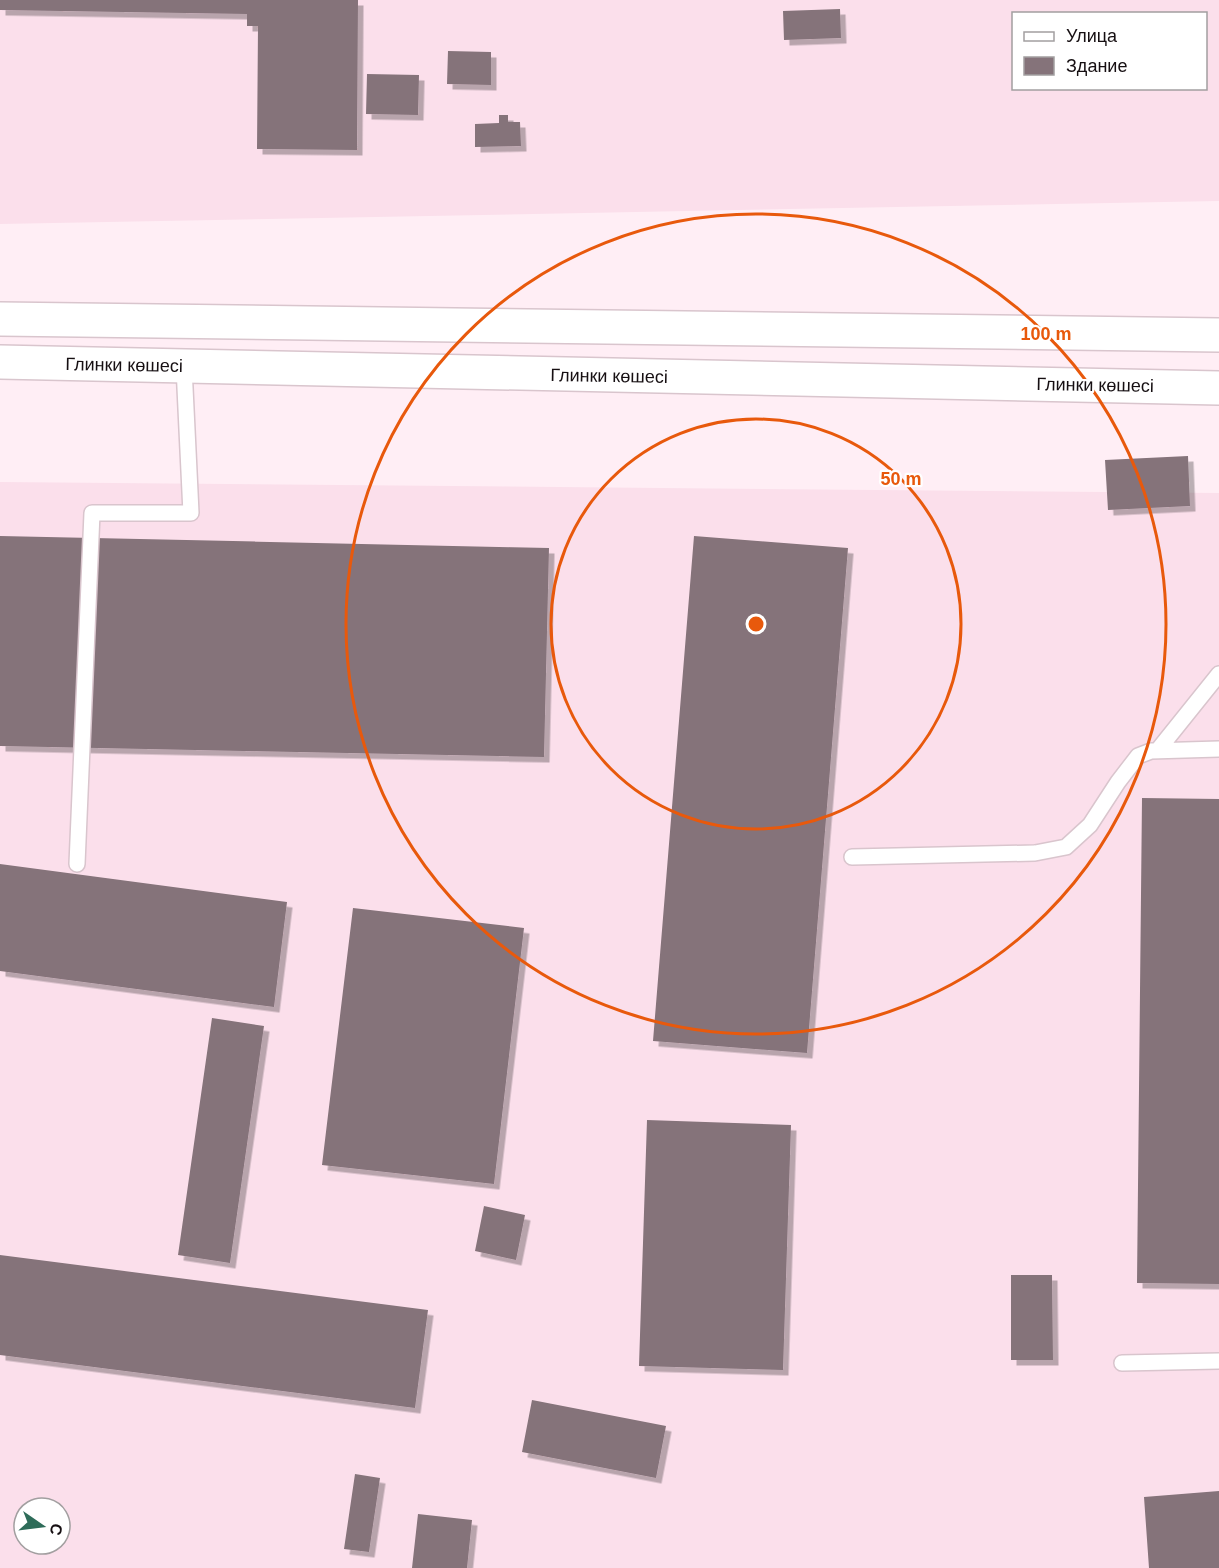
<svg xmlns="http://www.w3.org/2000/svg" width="1219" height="1568" font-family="Helvetica,sans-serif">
  <defs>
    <filter id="shadow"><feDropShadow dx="5.5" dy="5.5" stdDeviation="0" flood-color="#0004"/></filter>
  </defs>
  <rect width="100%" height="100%" fill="#ffeef5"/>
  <path fill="#fbdfeb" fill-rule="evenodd" d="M0 0H1219V201L0 224ZM1014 14H1206V88H1014Z
    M0 482 1219 493V1568H0ZM24 1508H60V1544H24Z"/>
  <path fill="#85737a" filter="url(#shadow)" d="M0 0H358L357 150 257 149 258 26H247V14L0 10Z
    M840 9 841 38 784 40 783 11Z
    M448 51 491 52V85L447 84Z
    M367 74 419 75 418 115 366 114Z
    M499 115H508V122H520L521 146 475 147V124L499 123Z
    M1188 456 1190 506 1108 510 1105 460Z
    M0 536 549 548 544 757 0 746Z
    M694 536 848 548 807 1053 653 1041Z
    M1142 798 1219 799V1284L1137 1283Z
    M0 864 287 902 274 1007 0 971Z
    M353 908 524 928 494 1184 322 1165Z
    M212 1018 264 1026 230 1263 178 1255Z
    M647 1120 791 1125 783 1370 639 1366Z
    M484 1206 525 1215 516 1260 475 1251Z
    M0 1255 428 1310 415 1408 0 1355Z
    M1011 1275H1052L1053 1360H1011Z
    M532 1400 666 1426 656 1478 522 1452Z
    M355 1474 380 1478 369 1552 344 1549Z
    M1219 1491V1568H1149L1144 1497Z
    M418 1514 472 1520 467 1568H412Z"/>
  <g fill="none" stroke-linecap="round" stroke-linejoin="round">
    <g stroke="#d9c5cd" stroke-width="18">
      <path id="lane" d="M1158 750 1219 674
        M852 857 1035 853 1066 847 1090 825 1118 782 1138 756 1151 751 1219 749
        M77 864 92 513H191L184 367
        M1122 1363 1219 1361"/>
    </g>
    <g stroke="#d9c5cd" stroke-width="36">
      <path id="secondary" d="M0 319 1219 335
        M0 362 1219 388"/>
    </g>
    <use href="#lane" stroke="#fff" stroke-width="15"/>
    <use href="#secondary" stroke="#fff" stroke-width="33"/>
  </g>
  <g fill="none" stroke="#e8590c" stroke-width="3">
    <circle cx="756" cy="624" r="205"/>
    <circle cx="756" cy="624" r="410"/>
  </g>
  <g text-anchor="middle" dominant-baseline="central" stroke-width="4.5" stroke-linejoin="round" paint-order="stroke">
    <g font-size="18" fill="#160f12" stroke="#fff">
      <text transform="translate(124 365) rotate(1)">Глинки көшесі</text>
      <text transform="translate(609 376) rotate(1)">Глинки көшесі</text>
      <text transform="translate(1095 385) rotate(1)">Глинки көшесі</text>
    </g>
  </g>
  <circle cx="756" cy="624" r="9" fill="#e8590c" stroke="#fff" stroke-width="3"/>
  <g font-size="18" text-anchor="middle" font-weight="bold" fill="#e8590c" stroke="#fff" stroke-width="4.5" stroke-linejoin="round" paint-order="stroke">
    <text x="1046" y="340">100 m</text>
    <text x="901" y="485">50 m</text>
  </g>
  <rect x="1012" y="12" width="195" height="78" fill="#ffffff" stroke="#a29fa0" stroke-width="1.5"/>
  <rect x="1024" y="32" width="30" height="9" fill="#ffffff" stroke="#a29fa0" stroke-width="1.5"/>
  <text x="1066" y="42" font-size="18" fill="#160f12">Улица</text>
  <rect x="1024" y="57" width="30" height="18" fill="#85737a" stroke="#a29fa0" stroke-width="1.5"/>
  <text x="1066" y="72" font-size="18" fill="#160f12">Здание</text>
  <g transform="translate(42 1526) rotate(104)"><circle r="28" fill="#ffffff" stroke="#a29fa0" stroke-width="1.5"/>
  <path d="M0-4.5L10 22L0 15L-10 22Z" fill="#2e6c59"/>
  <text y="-9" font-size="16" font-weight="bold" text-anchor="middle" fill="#160f12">С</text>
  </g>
</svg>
